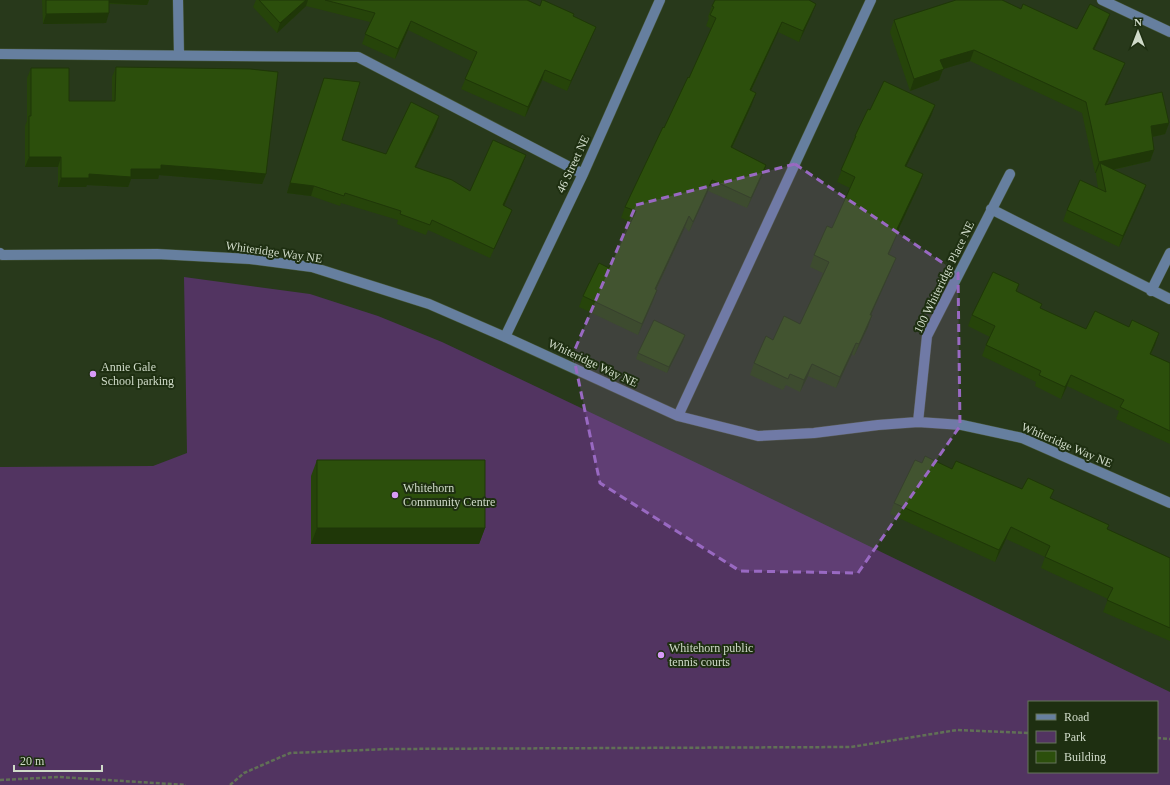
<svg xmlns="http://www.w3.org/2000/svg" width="1170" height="785" font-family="Georgia,serif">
  <rect width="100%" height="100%" fill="#28391b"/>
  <path fill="#523461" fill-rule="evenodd" d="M184 277 310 294 378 316 442 342 743 485 1170 692V785H0V467L153 466 187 453ZM1029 702H1157V772H1029Z"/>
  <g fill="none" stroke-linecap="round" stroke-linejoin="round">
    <g stroke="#46563a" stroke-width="11">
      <path id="minor" d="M178 0 179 55
        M1102 0 1170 32
        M0 54 358 57 583 174
        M991 209 1170 299
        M0 253 2 255 157 254 250 259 312 267 429 304 505 337 678 416 758 436 814 433 878 425 918 422 962 425 1022 438 1170 503
        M1151 291 1170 253
        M505 337 583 174 660 0
        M678 416 871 0
        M918 422 927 336 1010 174"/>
    </g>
    <path stroke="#617056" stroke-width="2.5" stroke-dasharray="4 2" stroke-linecap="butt" d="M1157 738 1170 739
      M0 780 59 777 186 785
      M230 785 244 773 290 753 390 749 851 747 957 730 1029 733"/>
    <use href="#minor" stroke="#667f9f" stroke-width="10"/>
  </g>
  <path fill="#26440a" d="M42 0H149L147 5 109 4 106 23 43 24Z
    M256 0H527L540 6 573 16 596 27 592 36 567 91 542 80 525 117 461 89 473 62 408 30 395 59 362 44 370 22 306 6 277 33 253 7Z
    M712 6 812 14 799 42 778 32 751 91 752 104 732 148 766 165 762 176 747 208 708 191 689 232 685 227 656 290 653 301 638 335 579 307 583 296 609 268 631 222 621 218 625 207 664 128 689 78 712 29 706 26 709 18 708 17Z
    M1021 9 1077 29 1106 25 1094 49 1120 75 1107 104 1169 123 1165 134 1152 137 1154 150 1150 161 1113 170 1146 185 1142 196 1119 247 1063 221 1067 210 1098 188 1096 175V173H1095L1082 113 970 61 943 69 939 80 910 91 890 32 894 20Z
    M116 67 266 174 262 184 210 179 159 175 158 179H131L128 187 87 185 86 187H58V167H25V126L27 121V78L31 68 69 101H112V77Z
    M324 78 342 140 386 154 436 126 416 167 470 191 526 155 522 165 504 206 512 210 508 219 490 258 428 230 426 235 397 224 398 220 341 203 340 206 311 196 287 193Z
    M935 105 931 116 906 166 923 174 919 185 898 230H899L894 241 889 255 891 270 871 315H872L868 327 854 356 852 354 836 388 808 376 800 392 786 385 783 390 750 375 754 363 773 340 800 324 823 273 810 267 814 255 832 228 850 188 837 182 855 136 870 110Z
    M1019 284 1017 292 1040 308 1086 329 1155 345 1151 354 1170 363V444L1116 419 1119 411 1067 386 1061 399 1035 386 1036 382 982 356 986 345 990 337 968 326 972 315Z
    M685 335 683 341 667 373 636 359 638 353Z
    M317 460 485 528 479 544H311V476Z
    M922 463 1022 489 1051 498 1107 530 1170 558V641L1103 612 1108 599 1041 568 1045 557 1006 539 995 562 890 514 894 503Z"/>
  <path fill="#1f3708" d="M107 0H149L147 5 106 3Z
    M306 0H308L306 6 277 33 280 23Z
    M816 4 812 14 799 42 803 31Z
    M109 13 106 23 43 24 46 14Z
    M1110 14 1106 25 1089 60 1093 49Z
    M411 21 408 30 395 59 398 49Z
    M782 22 778 32 746 101 750 90Z
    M596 27 592 36 567 91 571 81Z
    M974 50 970 61 943 69 939 80 910 91 914 79 940 60Z
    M1125 63 1120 75 1101 116 1105 105Z
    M545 70 542 80 525 117 528 107Z
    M756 93 752 104 727 158 731 147Z
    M935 105 931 116 901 177 905 166Z
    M439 116 436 126 411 177 415 167Z
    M1169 123 1165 134 1147 138 1151 126Z
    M1154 150 1150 161 1102 172 1100 163 1096 173H1095L1099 162Z
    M526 155 522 165 500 215 503 205Z
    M29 157H61L58 167H25Z
    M161 165 214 169 266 174 262 184 210 179 159 175 158 179H131L128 187 87 185 86 187H58L61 178Z
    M766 165 762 176 747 208 751 198Z
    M923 174 919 185 893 241 897 229Z
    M712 180 708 191 689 232 693 222Z
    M290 183 314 186 311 196 287 193Z
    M1146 185 1142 196 1119 247 1123 236Z
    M689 216 685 227 651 300 655 289Z
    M899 230 894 241 884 266 888 254Z
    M896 258 891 270 866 326 870 315Z
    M657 290 653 301 638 335 642 324Z
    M872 315 868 327 854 356 859 344Z
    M1159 333 1155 345 1145 365 1150 354Z
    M685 335 683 341 667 373 669 367Z
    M856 343 852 354 836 388 840 377Z
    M812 364 808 376 800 392 804 380Z
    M1071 375 1067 386 1061 399 1065 387Z
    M1011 527 1006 539 995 562 999 550Z
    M317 528H485L479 544H311Z"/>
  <path fill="#2c4f0c" stroke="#1f3708" d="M46 0H109V13L46 14Z
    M259 0H306L280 23Z
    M325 0H527L540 6 542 0H543L574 14 573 16 596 27 571 81 545 70 528 107 465 79 477 52 411 21 398 49 365 34 375 13Z
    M715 0H809L816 4 803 31 782 22 750 90 756 93 731 147 766 165 751 198 712 180 693 222 689 216 655 289 657 290 642 324 583 296 599 263 609 268 636 211 625 207 663 127 664 128 688 77 689 78 716 18 710 15 714 7 712 6Z
    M956 0H1002L1021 9 1023 4 1077 29 1090 4 1110 14 1093 49 1125 63 1105 105 1162 92 1169 123 1151 126 1154 150 1099 162 1086 102 974 50 940 60 944 69 914 79 894 20Z
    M116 67 250 69 278 72 266 174 214 169 161 165V169H131V177L89 174V178H61V157H29V116H31V68H69V101H115Z
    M324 78 360 82 342 140 386 154 411 102 439 116 415 167 452 180 470 191 493 140 526 155 503 205 512 210 494 249 432 220 430 225 400 214 401 211 345 193 344 196 314 186 290 183Z
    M884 81 935 105 905 166 923 174 897 229 899 230 888 254 896 258 870 315H872L859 344 856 343 840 377 812 364 804 380 790 374 788 379 754 363 766 336 773 340 784 316 800 324 829 262 814 255 827 226 832 228 855 177 841 170 856 136H855L868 109 870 110Z
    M1100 163 1146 185 1123 236 1067 210 1080 180 1106 192Z
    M993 272 1019 284 1016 291 1042 304 1040 308 1086 329 1095 311 1129 327 1132 320 1159 333 1150 354 1170 363V431L1120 407 1124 400 1071 375 1065 387 1039 375 1041 371 986 345 995 326 972 315Z
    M654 320 685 335 669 367 638 353Z
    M925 456 952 469 956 461 1022 489 1028 478 1054 490 1050 498 1109 525 1107 529 1170 558V628L1107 600 1113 588 1045 557 1050 546 1011 527 999 550 894 503 915 460 922 463Z
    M317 460H485V528H317Z"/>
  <path fill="#9969c2" fill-opacity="0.2" stroke="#9969c2" stroke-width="3" stroke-dasharray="8 5" stroke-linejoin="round" d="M795 164 958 273 960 426 858 573 740 571 600 483 573 354 636 205Z"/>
  <g fill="#d89af8" stroke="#1e2f11" stroke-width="1.5">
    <circle cx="93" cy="374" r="4"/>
    <circle cx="395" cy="495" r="4"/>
    <circle cx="661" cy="655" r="4"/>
  </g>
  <g text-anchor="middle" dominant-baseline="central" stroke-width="4" stroke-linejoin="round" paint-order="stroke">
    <g font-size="12" fill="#d0dbc9" stroke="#1e2f11">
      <text transform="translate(573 164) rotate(-65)">46 Street NE</text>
      <text transform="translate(274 252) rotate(8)">Whiteridge Way NE</text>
      <text transform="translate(944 277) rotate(-64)">100 Whiteridge Place NE</text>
      <text transform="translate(593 363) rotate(25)">Whiteridge Way NE</text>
      <text transform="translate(1067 445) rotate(23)">Whiteridge Way NE</text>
    </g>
    <g font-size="12" fill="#d0dbc9" stroke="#1e2f11" text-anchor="start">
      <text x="101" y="367">Annie Gale<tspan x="101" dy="14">School parking</tspan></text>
      <text x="403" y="488">Whitehorn<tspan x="403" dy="14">Community Centre</tspan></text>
      <text x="669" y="648">Whitehorn public<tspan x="669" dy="14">tennis courts</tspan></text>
    </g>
  </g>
  <rect x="1028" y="701" width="130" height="72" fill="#1e2f11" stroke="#65745b"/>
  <rect x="1036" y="714" width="20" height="6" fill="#667f9f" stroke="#65745b"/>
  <text x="1064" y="721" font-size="12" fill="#d0dbc9">Road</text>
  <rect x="1036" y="731" width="20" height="12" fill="#523461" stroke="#65745b"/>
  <text x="1064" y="741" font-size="12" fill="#d0dbc9">Park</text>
  <rect x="1036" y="751" width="20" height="12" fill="#2c4f0c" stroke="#65745b"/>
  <text x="1064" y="761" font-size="12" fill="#d0dbc9">Building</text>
  <g transform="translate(1138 32)" stroke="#1e2f11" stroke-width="3" paint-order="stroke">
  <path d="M0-3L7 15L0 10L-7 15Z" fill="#d0dbc9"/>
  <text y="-6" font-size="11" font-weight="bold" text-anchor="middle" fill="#d0dbc9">N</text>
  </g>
  <path d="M14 765v6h88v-6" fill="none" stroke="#d0dbc9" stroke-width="2"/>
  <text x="20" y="765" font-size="12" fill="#d0dbc9" stroke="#1e2f11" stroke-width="3" paint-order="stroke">20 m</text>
</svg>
